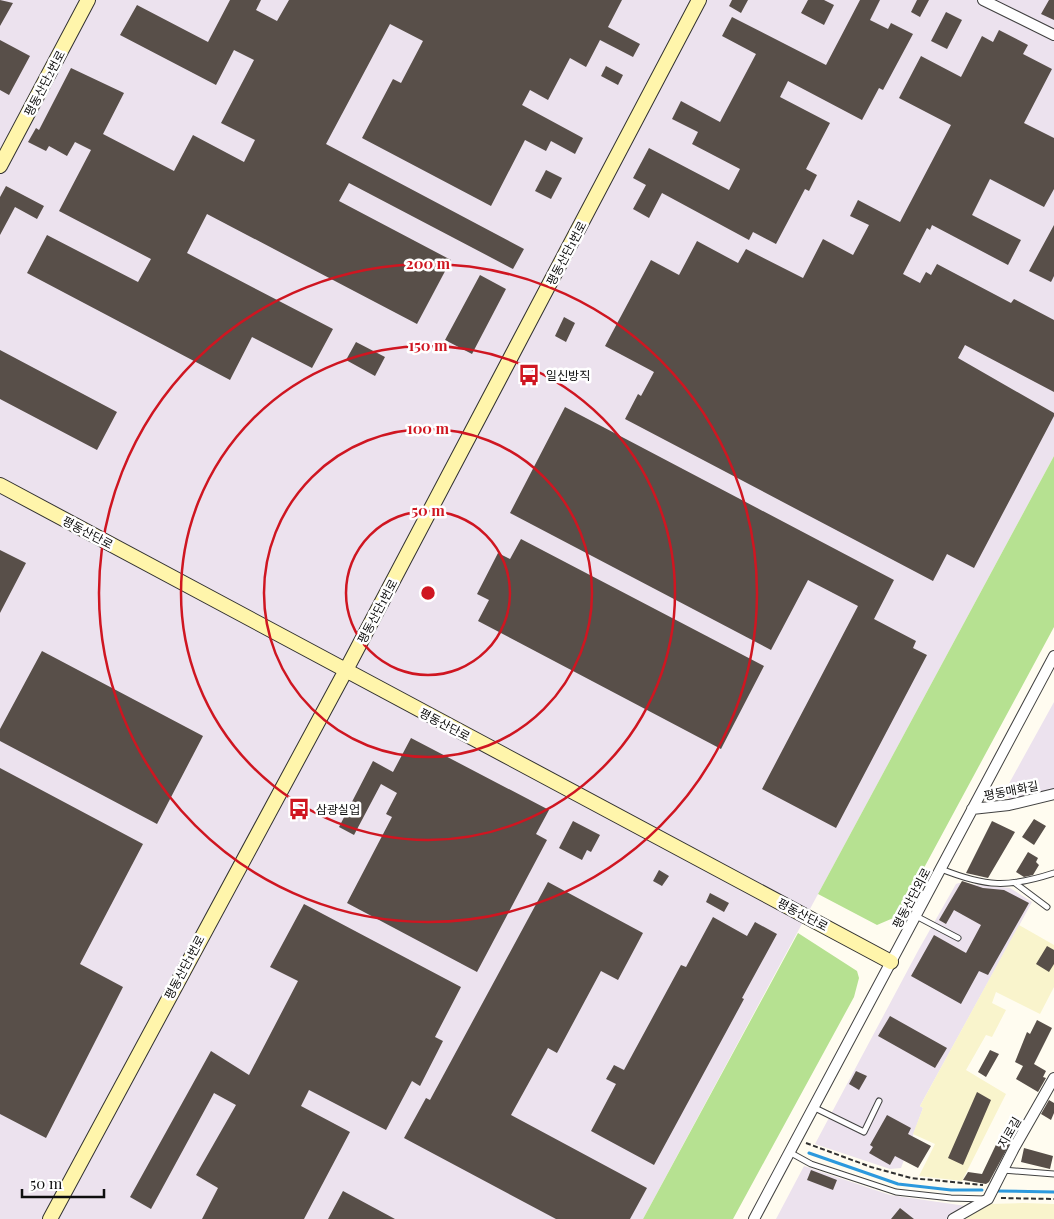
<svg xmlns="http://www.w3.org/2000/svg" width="1054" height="1219" font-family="'Playfair Display','Noto Sans KR',serif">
  <rect width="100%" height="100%" fill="#fffcf0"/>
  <path fill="#ece2ee" d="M0 0H1054V456L643 1219H0Z
    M1054 702V789L1009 800 1006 789Z
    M959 883 1010 888 1032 902 920 1106 923 1108 901 1168 890 1169 815 1144 919 949 956 884Z
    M804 1166 890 1195 966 1206 946 1219H776Z"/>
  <path fill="#f9f4cc" d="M1019 925 1054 945V987L1040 1014 996 992 992 1003 1006 1010 992 1037 986 1035 966 1070 1006 1094 962 1181 919 1176 935 1144 913 1134 923 1108 920 1106Z
    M1023 1203 1054 1204V1219H962L989 1204Z"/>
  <path fill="#b6e191" d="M1054 456V627L898 916 877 925 818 894Z
    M798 933 857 971 859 978 854 997 733 1219H643Z"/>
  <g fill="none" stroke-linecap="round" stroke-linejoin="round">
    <path stroke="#2c99dd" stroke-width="3" d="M809 1153 898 1184 951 1190H982
      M997 1191 1054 1192"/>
  </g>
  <path fill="#584f49" d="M0 0 13 3 0 26Z
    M230 0H261L256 10 277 21 289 0H622L608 27 640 44 633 57 600 40 586 67 570 58 548 100 530 90 522 105 583 138 575 154 551 141 546 151 525 140 491 206 362 138 393 79 401 83 423 41 390 24 326 144 524 249 513 269 349 183 339 201 451 260 417 324 207 214 187 253 333 329 312 368 252 337 230 380 27 273 47 235 138 282 151 259 59 211 91 150 75 142 67 156 49 146 46 151 28 142 36 128 39 130 71 68 124 93 103 134 174 171 193 135 244 162 255 140 221 123 254 60 234 50 216 85 120 35 137 5 208 42Z
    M732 0H748L741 13 729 6Z
    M808 0H824L834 5 824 25 801 13Z
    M860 0H880L870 20 888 29 891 23 913 34 883 90 879 88 862 120 788 81 780 97 830 123 806 169 817 175 809 191 805 189 776 244 753 232 749 240 662 193 649 218 633 209 646 185 633 178 649 148 729 190 740 169 692 144 698 132 672 119 681 101 720 122 756 54 722 36 732 17 826 65Z
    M917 0H929L920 17 911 12Z
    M1049 0H1054V20L1041 14Z
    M946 12 962 20 947 49 931 41Z
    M999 30 1028 45 1023 54 1052 69 1024 123 1054 138V189L1044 207 990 179 972 215 1021 240 1008 265 932 225 930 230 927 228 903 274 920 283 926 272 931 275 937 264 1011 303 1014 299 1054 320V392L965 345 958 358 1054 413V416L974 568 947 554 933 581 625 419 638 394 641 396 654 372 605 346 651 260 679 275 697 241 738 263 746 249 803 278 823 239 853 255 869 225 850 216 858 200 900 222 951 125 899 98 921 56 961 77 982 36 993 42Z
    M0 40 30 56 9 95 0 90Z
    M606 66 623 75 618 85 601 76Z
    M546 170 562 178 551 199 535 191Z
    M6 186 44 206 37 219 15 207 0 235V197Z
    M1054 225V276L1051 282 1029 271Z
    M480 275 506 289 472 354 445 340Z
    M564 317 575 323 566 342 555 336Z
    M356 342 385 357 375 376 346 360Z
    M0 350 117 412 97 450 0 399Z
    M565 407 894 580 874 619 916 641 913 648 927 655 836 828 762 789 858 606 808 580 771 650 510 513Z
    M521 539 764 666 721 749 478 621 489 600 477 594 498 553 510 559Z
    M0 550 26 563 0 613Z
    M42 651 203 736 157 824 0 741V729Z
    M411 738 549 810 536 834 547 840 477 972 347 903 392 817 386 814 397 793 381 784 354 835 339 827 373 761 393 772Z
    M0 768 143 844 80 964 123 987 46 1138 0 1114Z
    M1034 819 1046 826 1034 845 1022 837Z
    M573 821 600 835 591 852 587 850 582 860 559 848Z
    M992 821 1015 832 988 878 966 873Z
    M1028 852 1038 858 1036 862 1039 865 1033 875 1024 877 1016 872Z
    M659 870 669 876 662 886 653 881Z
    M962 881 983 888 1004 890 1029 903 988 975 979 971 961 1004 911 976 934 935 966 953 981 925 954 910 946 924 939 920Z
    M548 882 643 933 618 980 601 971 557 1053 548 1048 511 1115 647 1188 630 1219H556L404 1138 426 1098 430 1100Z
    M710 893 729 903 724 912 706 902Z
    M304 904 461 987 435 1037 443 1041 420 1086 412 1081 386 1130 309 1090 301 1106 350 1132 304 1219H202L218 1188 196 1175 236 1105 214 1093 151 1209 130 1197 211 1051 249 1075 298 981 270 967Z
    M713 917 747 936 755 922 777 934 742 998 744 999 654 1165 591 1131 616 1084 606 1079 614 1065 624 1070 681 965 686 967Z
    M1047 946 1054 950V964L1049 972 1036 964Z
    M890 1016 947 1048 935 1068 878 1036Z
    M1037 1020 1052 1028 1034 1064 1046 1071 1043 1077 1046 1078 1038 1092 1016 1079 1023 1066 1015 1062 1027 1032 1030 1034Z
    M990 1050 999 1054 986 1077 978 1072Z
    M856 1071 867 1076 859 1090 849 1084Z
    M977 1092 991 1100 963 1165 948 1158Z
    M1049 1100 1054 1103V1113L1051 1120 1041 1114Z
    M887 1115 911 1128 908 1134 931 1146 918 1168 895 1156 890 1165 869 1153 873 1147 870 1145Z
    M1013 1115 1022 1121 989 1182 986 1184 963 1180 968 1172 982 1174 1003 1130Z
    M1024 1148 1053 1156 1050 1169 1021 1162Z
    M811 1170 837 1180 833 1190 807 1180Z
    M343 1191 395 1219H328Z
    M900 1208 914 1219H891Z"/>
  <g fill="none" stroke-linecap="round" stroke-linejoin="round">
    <g stroke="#414141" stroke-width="7">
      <path id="lane" d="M941 869C986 887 1008 888 1054 873
        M1015 883 1047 907
        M916 916 958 938
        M815 1108 864 1132 879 1101
        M791 1153 811 1164 896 1192 951 1198 985 1199
        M1003 1170 1054 1174"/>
    </g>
    <g stroke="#414141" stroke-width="12">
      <path id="street" d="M983 0 1054 35
        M972 809 1009 805 1054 794
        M754 1219 1054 656
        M953 1219 988 1199 1014 1148 1054 1078"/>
    </g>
    <g stroke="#303030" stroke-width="16">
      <path id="secondary" d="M0 166 88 0
        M0 485 891 962
        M50 1219 346 670 699 0"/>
    </g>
    <path stroke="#303030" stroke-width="2" stroke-dasharray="5 2.5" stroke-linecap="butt" d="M806 1143 871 1167 911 1178 983 1185
      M1001 1198 1054 1199"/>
    <use href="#lane" stroke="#fff" stroke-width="5"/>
    <use href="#street" stroke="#fff" stroke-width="10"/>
    <use href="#secondary" stroke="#fff5ab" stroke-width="14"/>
  </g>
  <g fill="none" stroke="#cf1621" stroke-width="2.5">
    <circle cx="428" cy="593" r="82"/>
    <circle cx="428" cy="593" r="164"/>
    <circle cx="428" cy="593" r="247"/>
    <circle cx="428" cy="593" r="329"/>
  </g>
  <defs>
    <g id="bus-bare" transform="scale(1.725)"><path d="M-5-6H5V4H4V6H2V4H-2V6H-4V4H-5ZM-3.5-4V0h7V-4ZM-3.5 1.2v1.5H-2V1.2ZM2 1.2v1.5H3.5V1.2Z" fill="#cf1621" stroke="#fff" stroke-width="2.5" paint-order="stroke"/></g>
  </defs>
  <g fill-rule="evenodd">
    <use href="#bus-bare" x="529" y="375"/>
    <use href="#bus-bare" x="299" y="809"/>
  </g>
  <g text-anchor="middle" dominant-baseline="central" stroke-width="5" stroke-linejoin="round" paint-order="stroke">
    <g font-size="12" fill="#0e0e0e" stroke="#fff">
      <text transform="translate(44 83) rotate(-62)">평동산단2번로</text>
      <text transform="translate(566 253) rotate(-62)">평동산단1번로</text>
      <text transform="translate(88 532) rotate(28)">평동산단로</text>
      <text transform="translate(377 611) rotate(-62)">평동산단1번로</text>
      <text transform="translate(445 724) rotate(28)">평동산단로</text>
      <text transform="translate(1011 790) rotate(-11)">평동매화길</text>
      <text transform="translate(911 898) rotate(-62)">평동산단외로</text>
      <text transform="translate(803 914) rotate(28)">평동산단로</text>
      <text transform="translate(184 967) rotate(-62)">평동산단1번로</text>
      <text transform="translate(1009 1132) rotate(-60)">지로길</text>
    </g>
    <g font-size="12" fill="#0e0e0e" stroke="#fff" text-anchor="start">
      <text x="546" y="375">일신방직</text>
      <text x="316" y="809">삼광실업</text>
    </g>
  </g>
  <circle cx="428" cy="593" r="8" fill="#cf1621" stroke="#fff" stroke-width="2.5"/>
  <g font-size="15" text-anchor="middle" font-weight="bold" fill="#cf1621" stroke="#fff" stroke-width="5" stroke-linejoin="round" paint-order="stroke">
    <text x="428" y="269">200 m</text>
    <text x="428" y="351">150 m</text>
    <text x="428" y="434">100 m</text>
    <text x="428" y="516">50 m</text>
  </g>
  <path d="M22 1189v8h82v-8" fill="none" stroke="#0e0e0e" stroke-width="2.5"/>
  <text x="30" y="1189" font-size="15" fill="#0e0e0e" stroke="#ffffff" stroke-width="4" paint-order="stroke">50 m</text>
</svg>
